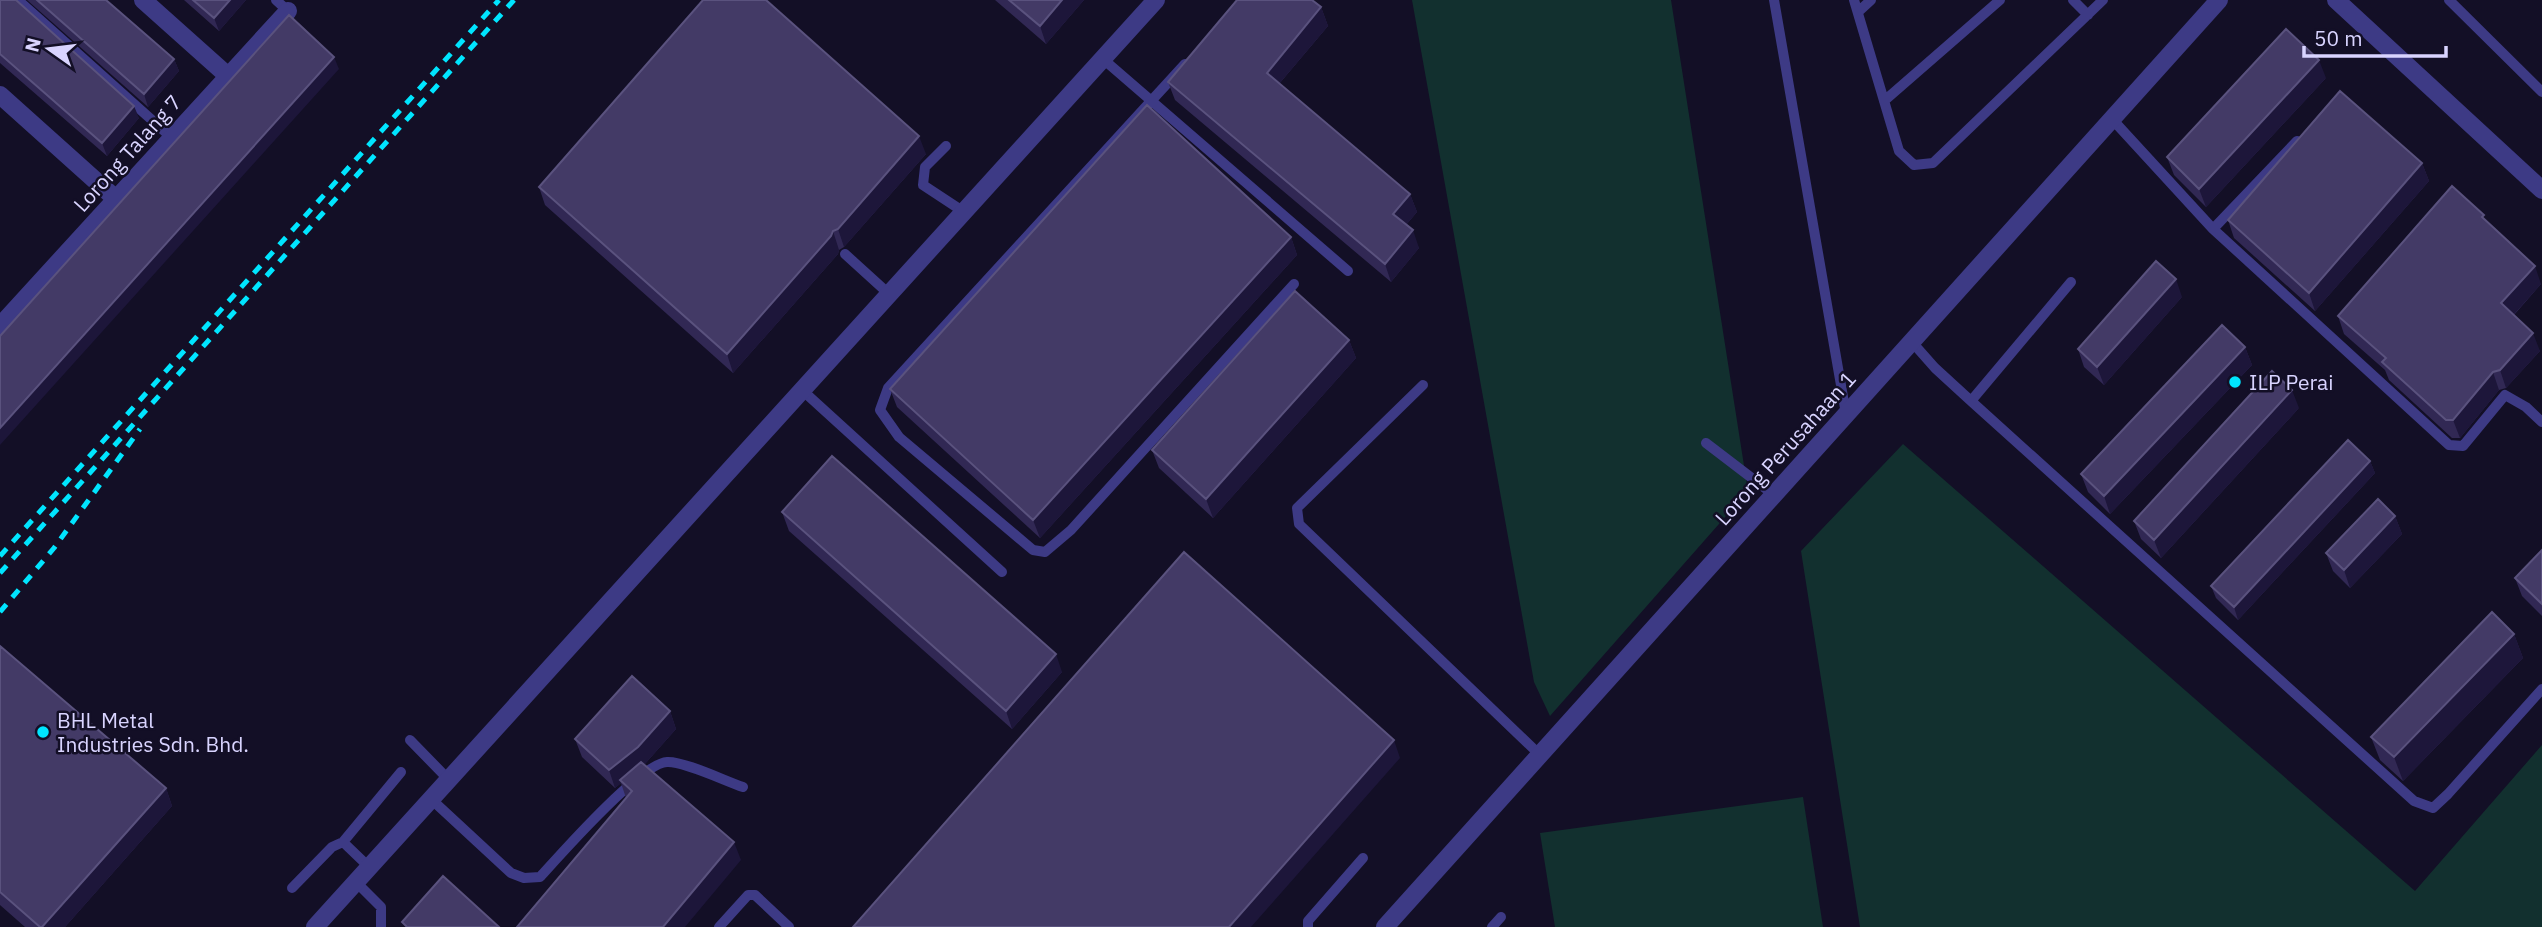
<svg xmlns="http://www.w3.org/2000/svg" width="2542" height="927" font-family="'IBM Plex Sans',sans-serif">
  <rect width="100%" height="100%" fill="#130f26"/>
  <path fill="#12302f" d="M1412 0H1671L1748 491 1550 716 1534 682Z
    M1903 444 2415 891 2542 745V927H1860L1801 551Z
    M1803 797 1823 927H1555L1540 833Z"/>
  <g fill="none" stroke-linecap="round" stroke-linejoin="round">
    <path stroke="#3d3a85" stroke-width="10" d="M18 0 172 138
      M276 0 288 11
      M1774 0 1846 414
      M1854 0 1899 151 1914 165 1933 163 2103 0
      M2073 0 2088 15
      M2449 0 2542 92
      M1858 12 1871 0
      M1103 59 1348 271
      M1185 64 888 388 880 410 899 437 1033 550 1045 552 1071 530 1294 284
      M1884 101 2000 0
      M2112 119 2213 229 2449 445 2463 446 2505 395 2526 407 2542 422
      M946 146 925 167 923 185 964 212
      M2213 229 2297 141
      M845 254 889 294
      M1912 342 1935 368 1971 401 2414 801 2433 808 2448 794 2542 689
      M1423 385 1297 508 1299 524 1540 755
      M802 390 1002 572
      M1971 401 2071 282
      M1706 443 1774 495
      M410 740 449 780
      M431 799 511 873 524 878 540 877C560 855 641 763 667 762 684 761 725 781 743 787
      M343 842 401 772
      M356 882 381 907V927
      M292 888 332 847 343 842 369 867
      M719 927 748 895H755L789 927
      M1308 927V921L1363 858
      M1492 927 1501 917"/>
    <path stroke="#3d3a85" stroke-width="18" d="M143 0 228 76
      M2336 0 2542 190
      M0 95 116 199
      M0 326 288 11
      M315 927 1156 0"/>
    <path stroke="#3d3a85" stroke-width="18" d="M1385 927 2219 0"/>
    <path stroke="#00e5ff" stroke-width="5" stroke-dasharray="10 9" stroke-linecap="butt" d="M0 556 499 0
      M0 573 514 0
      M0 612 54 548 140 429"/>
  </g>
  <path fill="#312854" d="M0 0 139 118 107 156 0 63Z
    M27 0H106L174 59 179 71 148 107Z
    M184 0H246L219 31Z
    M995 0H1084L1046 44Z
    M1321 7 1328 26 1279 84 1410 194 1417 212 1406 225 1419 248 1391 282 1175 100 1168 82Z
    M2326 78 2206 207 2174 175 2167 157Z
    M926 154 844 247 839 250 838 254 733 373 545 205 539 187Z
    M2422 163 2429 181 2315 311 2234 238 2228 220Z
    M2487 222 2541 284 2514 315 2540 351 2506 388 2499 390 2460 438H2452L2389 380 2385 370 2344 334 2338 316Z
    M1291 237 1297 255 1040 538 897 407 890 389Z
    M2182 297 2104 385 2084 367 2078 349Z
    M1349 340 1356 358 1213 518 1159 468 1152 450Z
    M2245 347 2252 365 2110 514 2088 492 2081 474Z
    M2299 408 2161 558 2141 539 2134 521Z
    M2370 461 2375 473 2238 620 2216 598 2211 586Z
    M782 512 1062 672 1012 729 789 531Z
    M2395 516 2402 534 2350 588 2333 571 2326 553Z
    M2542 550V616L2522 596 2515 578Z
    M2514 634 2523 658 2403 781 2380 760 2371 737Z
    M0 646 166 788 172 806 65 927H25L0 905Z
    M670 711 676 729 644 765 741 860 626 798 621 783 615 788 582 757 575 739Z"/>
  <path fill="#1d163a" d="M230 0H246L219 31 214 18Z
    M1062 0H1084L1046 44 1040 26Z
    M1321 7 1328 26 1273 91 1267 73Z
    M334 57 339 69 0 445V428Z
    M174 59 179 71 148 107 144 94Z
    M2319 60 2326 78 2206 207 2199 189Z
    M134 106 139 118 107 156 102 143Z
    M919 136 926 154 844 247 838 229Z
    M2422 163 2429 181 2315 311 2309 293Z
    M1410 194 1417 212 1400 232 1393 214Z
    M1413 230 1419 248 1391 282 1385 264Z
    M833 231 839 250 838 254 733 373 727 354Z
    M1291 237 1297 255 1040 538 1033 520Z
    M2535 266 2541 284 2508 321 2501 303Z
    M2176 279 2182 297 2104 385 2097 367Z
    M2533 333 2540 351 2506 388 2500 370Z
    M1349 340 1356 358 1213 518 1206 499Z
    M2245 347 2252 365 2110 514 2104 496Z
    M2493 372 2499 390 2460 438 2453 420Z
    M2292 390 2299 408 2161 558 2154 540Z
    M2370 461 2375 473 2238 620 2234 607Z
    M2395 516 2402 534 2350 588 2344 570Z
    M2514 634 2523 658 2403 781 2394 757Z
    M1056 654 1062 672 1012 729 1006 711Z
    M670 711 676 729 644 765 620 780 621 783 615 788 609 770Z
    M1394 740 1400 758 1251 927H1229Z
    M166 788 172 806 65 927H42Z
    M734 842 741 860 685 927H663Z"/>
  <path fill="#433a66" stroke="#5a527e" stroke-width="2" d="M0 0H16L134 106 102 143 0 54Z
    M37 0H106L174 59 144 94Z
    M193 0H230L214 18Z
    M703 0H766L919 136 838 229 833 231 831 236 727 354 539 187Z
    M1009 0H1062L1040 26Z
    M1237 0H1312L1321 7 1267 73 1410 194 1393 214 1413 230 1385 264 1168 82Z
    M289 15 334 57 0 428V336Z
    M2286 29 2319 60 2199 189 2167 157Z
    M2340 91 2422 163 2309 293 2228 220Z
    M1147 105 1291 237 1033 520 890 389Z
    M2452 186 2484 215 2482 217 2535 266 2501 303 2533 333 2500 370 2493 372 2453 420H2446L2382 362 2386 358 2338 316Z
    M2156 261 2176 279 2097 367 2078 349Z
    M1295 291 1349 340 1206 499 1152 450Z
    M2222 325 2245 347 2104 496 2081 474Z
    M2272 371 2292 390 2154 540 2134 521Z
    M2348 440 2370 461 2234 607 2211 586Z
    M832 456 1056 654 1006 711 782 512Z
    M2378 499 2395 516 2344 570 2326 553Z
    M2542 550V604L2515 578Z
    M1184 552 1394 740 1229 927H853Z
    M2492 612 2514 634 2394 757 2371 737Z
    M0 646 166 788 42 927H40L0 892Z
    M632 676 670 711 638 747 609 770 575 739Z
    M641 762 734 842 663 927H517L632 791 620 780Z
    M443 876 499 927H407L402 922Z"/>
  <g fill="#00e5ff" stroke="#130f26" stroke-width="2.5">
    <circle cx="2235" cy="382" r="7"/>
    <circle cx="43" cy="732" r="7"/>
  </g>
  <g text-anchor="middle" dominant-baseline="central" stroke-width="5" stroke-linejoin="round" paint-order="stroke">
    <g font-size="21" fill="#d9d4ff" stroke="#130f26">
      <text transform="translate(127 153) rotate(-48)">Lorong Talang 7</text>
      <text transform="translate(1785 448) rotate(-48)">Lorong Perusahaan 1</text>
    </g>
    <g font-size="21" fill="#d9d4ff" stroke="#130f26" text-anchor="start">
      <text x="2249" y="382">ILP Perai</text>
      <text x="57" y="720">BHL Metal<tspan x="57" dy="24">Industries Sdn. Bhd.</tspan></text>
    </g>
  </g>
  <g transform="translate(49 49) rotate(284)" stroke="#130f26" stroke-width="5" paint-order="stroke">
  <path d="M0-5L12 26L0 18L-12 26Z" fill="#d9d4ff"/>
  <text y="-10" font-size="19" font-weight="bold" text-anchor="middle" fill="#d9d4ff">N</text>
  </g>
  <path d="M2304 46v10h142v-10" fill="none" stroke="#d9d4ff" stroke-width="3.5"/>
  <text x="2314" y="46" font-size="21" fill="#d9d4ff" stroke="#130f26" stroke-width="5" paint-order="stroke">50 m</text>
</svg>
